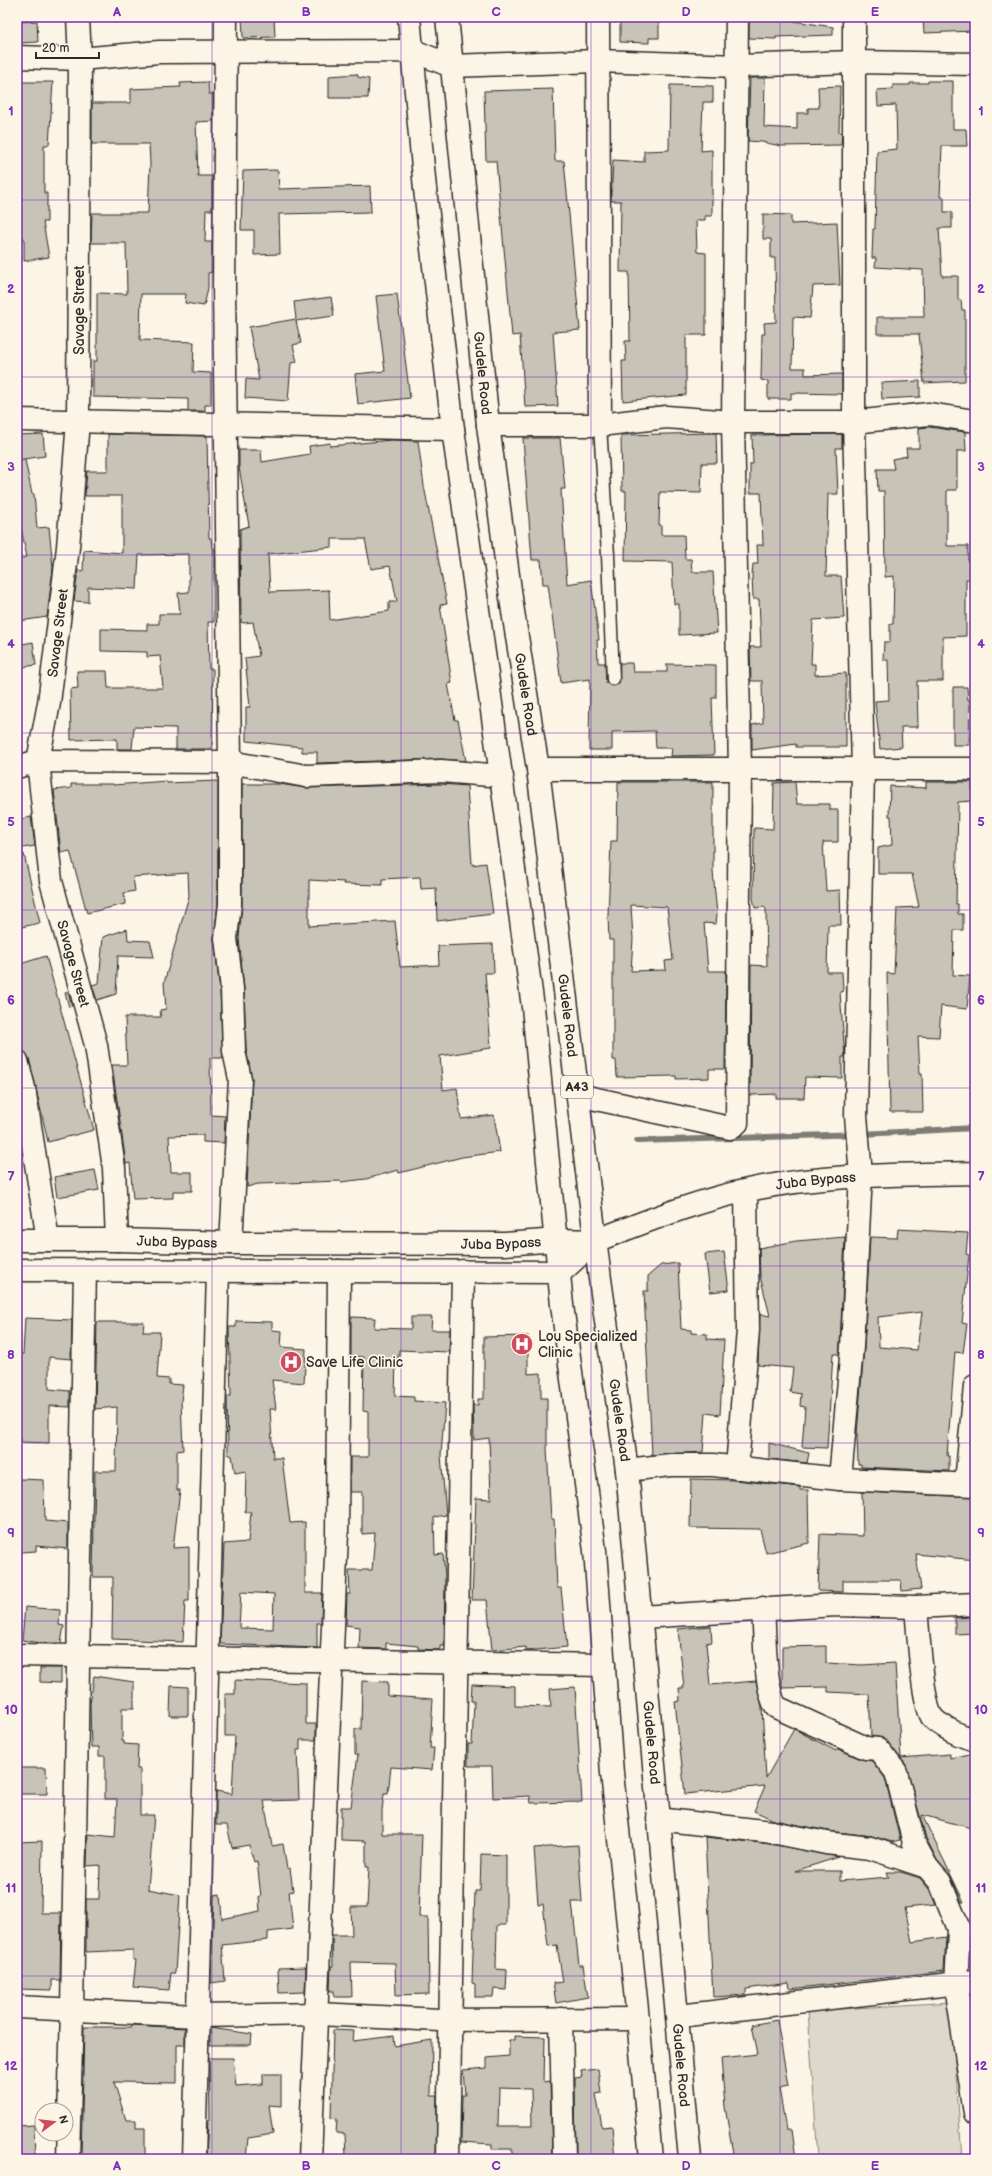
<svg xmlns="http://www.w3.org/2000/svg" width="992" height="2176" font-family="'Balsamiq Sans',sans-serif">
  <rect width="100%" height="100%" fill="#fcf5e5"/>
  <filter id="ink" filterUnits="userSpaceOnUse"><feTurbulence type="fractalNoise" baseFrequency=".025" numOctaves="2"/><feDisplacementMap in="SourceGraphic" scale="8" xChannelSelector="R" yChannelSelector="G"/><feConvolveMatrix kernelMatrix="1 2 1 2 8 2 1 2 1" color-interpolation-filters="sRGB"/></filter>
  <g filter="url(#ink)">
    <path fill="#ded8ca" stroke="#84827a" d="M951 2002 962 2159H818L808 2011Z"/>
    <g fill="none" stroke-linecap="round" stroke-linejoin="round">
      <path stroke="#7d7b74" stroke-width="6" d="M637 1141 862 1134 975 1128"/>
    </g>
    <path fill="#c8c3b7" stroke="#2b2b2b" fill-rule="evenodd" d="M242 17H274L275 37 243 38Z
      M620 17H659V38H649V43L620 42Z
      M767 17 833 27V35L776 37V39L749 38V18Z
      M923 17H973V31L924 33Z
      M37 21 38 42 17 43V22Z
      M357 74 358 77 369 79 368 98H329V76Z
      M750 78H765L764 127 797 129V113H808V108H819L818 87 840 86 839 132 842 133 841 145 781 146 762 142 748 141Z
      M928 81H953V129H966L967 146H942L940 197H944V212H952V228H939L942 276H958V300H961L962 310H965V381L924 383 919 334H877V317H924L923 270 875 267 876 258H872L873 229H875L877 151 897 149 896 105 878 106 877 90 893 89V85H910V83H928Z
      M20 82H53L49 145H44V193H47V222H43L49 257 24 261V238L17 237V118H20Z
      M208 82 209 94H213V121L196 122 198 176H212V210H206L205 242H212V272L208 273V288L204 306 185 303 186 294H141L140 340 194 342 193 372 211 373V405H205V411H188V399L93 397V361H97V293L127 294 126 243H91L92 213H148L150 164 149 144H92V103H131V89L181 87 180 83Z
      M670 85 713 86V102H703L701 151 712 150V216H705V220H696L697 252 706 253V335H686V395L623 401 622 361H626L625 341H630L629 272H620L621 201H611L613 160 644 162V151L669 150Z
      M553 89 555 161H564L580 330 553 332 558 406 525 407 520 335 512 336 496 161H486L484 91Z
      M278 170 279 189 370 186 371 212 279 214 280 254 254 255V230H241L243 171Z
      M763 214 791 215V224L837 222 840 285 813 286 810 318 793 317 792 368H805V375L842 374V394L791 393V399H768V381L761 380 762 334H765L764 323 776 322 775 258H771V239H763Z
      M397 294 410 398 358 404 355 374 385 371 376 296Z
      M331 297 334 316 296 321 301 343 293 345 297 362 291 363 288 401 245 398 246 379 259 380 249 327 296 319 294 302Z
      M920 381V397L882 399 881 383Z
      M929 427 965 432 966 451H957V490H947V546H968V562H972V579H966V636L943 637V681H917L918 727H901L902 747 880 749 875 701 889 700 888 660H883L884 642H890V624H893L894 576 885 577 884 491H878L877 469H894L892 459 907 456 906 448H919V428Z
      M716 433 717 463H702L701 493 660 492 659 525H661V535H684L685 559H691L692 572H713L717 633 679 635V604H674L672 562 625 561 626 491H622L621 435Z
      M43 434 45 456 17 460V435Z
      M108 434 207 436 209 538H211L212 548H214V622H208L209 669H213L212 749H176V728L134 727 132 749H117V739L71 740 70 689 78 688 77 671H107L108 688H163L160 656 147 657V652L101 651V629L147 630V624H159V614H180L178 593 189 592V554L139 555 137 589 88 587V602L74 601 78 570 83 571 84 550 122 553V496H85L87 471H108Z
      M842 434V448H836L838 494H828L826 576H841L844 618 813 620 811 664H815V675L846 673V747H796V744L752 750V725L763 723 762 681H751L750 647H761L759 599H753L752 575 753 564H758L757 545H763L761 493H750V464H753L752 435Z
      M523 438H560L565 489H561L567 584 591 580 599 640H597L598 663H605L606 683 613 686 619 683 620 663H632L633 672H667V664L716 665V698H712L714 755 671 756 672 748H656L655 731 612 732V750H589L590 679 561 683 548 584H543L541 560H532Z
      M391 440 418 441 424 486 447 604 440 605 452 683 448 684 455 720H458L466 761 441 759 317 763V752H302V747L246 741V707H250L245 658 259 656 253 622 244 623 241 622 240 529 249 526 239 467V450H261L262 462 310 454 309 446 330 443V446ZM332 539H365L371 569 390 566 397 602H389V611L330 620 329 590 270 592 268 554 332 547Z
      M25 460 32 494H34L37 528 49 527 53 568 47 617 20 621 17 603V559L27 557 20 523H17V461Z
      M33 642 36 665 17 668V645Z
      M953 687H967L968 700H970L969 745H953Z
      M167 781V783L218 781V903L214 939 220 990 223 1058H210L211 1115 225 1116 224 1143 203 1142V1135L169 1136 171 1172H192V1191H173V1198L133 1199 130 1163 126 1164 112 1065H127L125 1017H161L160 1010 166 1009 164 983 189 896 188 873 133 877 135 891 124 893 125 904 87 913 70 851 61 853 54 790 71 788V784H113V785Z
      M618 782H713V872L717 914 716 924 704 923 708 971H726L725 1069H709V1078L676 1079V1076L617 1077 616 1060H613V940H609L608 916 611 841H617ZM631 905 667 907 673 960 665 961 666 970 631 971 633 939Z
      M795 782 797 804H830V810H838V842H823L826 891 840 890 841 925H828L827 972H842L843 991 840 992 845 1057H842V1078L805 1077 804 1098H776V1094L750 1095 751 965 767 966 766 909 764 907 755 908 753 898 754 828 773 829 774 783Z
      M926 782H972V801L958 802 956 904H958V914H963V930H954L953 975 970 976 967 1009 941 1006 939 1037 918 1036 920 1074H922L923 1112H890L887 973 894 974 897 908 919 907 912 874H878V848L892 845 891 816H889L890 786 926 788Z
      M242 784H279L306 788 441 784 467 786 472 865 486 863 493 914 437 921 436 888 421 889 420 877 382 879V885L343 884 344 882 309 880V926L395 921 400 967 439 965 438 946 493 944 494 973H485L491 1048 440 1056 443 1090 457 1088 461 1119 494 1115 500 1152 462 1157 399 1173 398 1170 366 1179 341 1182V1181L258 1184 247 1187 252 1079 246 1049 244 989 239 938 242 904Z
      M31 817 35 846 17 849V820Z
      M24 854 40 923 17 928V855Z
      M127 929 128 940 150 941 154 957 118 956 116 994 97 1000 92 985 99 983 103 937Z
      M46 956 94 1130 48 1142 29 1058 21 1050 17 1032V965Z
      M68 992 72 1006 69 1007 65 993Z
      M95 1170 99 1190 57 1197 54 1177Z
      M898 1229 968 1233 966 1254 969 1255 962 1323 967 1324 963 1353 955 1352 947 1456H949V1471L861 1467V1464H858L857 1434 864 1348 870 1237 897 1238ZM922 1312 917 1350 879 1347 878 1317Z
      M845 1237 840 1346 839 1354H833L827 1448 802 1447 805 1407 800 1406 801 1394 790 1392 793 1368 758 1365 760 1314 770 1316 760 1276 759 1248 796 1241Z
      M724 1252 729 1290 710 1292 705 1254Z
      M678 1263 681 1329 691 1330V1333L707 1334V1339L724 1340 720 1415 706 1413 703 1452 652 1455 644 1291H648V1276L661 1265Z
      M351 1317 375 1318 374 1328 411 1329V1317H432L431 1330H450L449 1352 399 1350V1357H396L395 1396 414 1397V1401L445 1403 441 1455 446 1515 434 1517 435 1555 443 1554 445 1576 444 1646H440V1650L418 1649V1646L386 1643V1649L359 1648 360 1627 346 1625 347 1594H350L349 1570H372L375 1533 362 1534V1492H350V1457H368V1412L363 1411 364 1357 351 1356Z
      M25 1318 72 1320 71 1359 49 1357V1389L70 1391V1407L49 1406V1443L21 1442V1438L17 1437V1354H23Z
      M236 1321 272 1322V1330L282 1331 281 1347 306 1349 304 1383 272 1380 276 1409H270L273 1458H282L290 1523 305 1522V1593H322L321 1623H317V1648L220 1644 224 1544 248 1542 251 1512H245L246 1471 235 1473 232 1456 228 1454 227 1396H231L229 1327H236ZM241 1592 274 1594 273 1629 239 1628Z
      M97 1322H144L143 1332H160L157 1378 169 1379V1384L183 1385 181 1401 183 1450 177 1451V1490H180L173 1548 189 1547V1601H185L183 1642 112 1639 113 1577H93L95 1471H116L117 1407 95 1409Z
      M528 1336V1374L541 1373V1398H547V1449L551 1519H554L557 1588H561L567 1647 526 1651V1647L492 1650 487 1600H472L476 1498 491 1499 489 1438 474 1440 473 1405H478V1399H484V1337Z
      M769 1443 809 1453 807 1463 769 1459Z
      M20 1479 44 1480 45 1521 68 1523V1549L36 1546V1551L20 1552Z
      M691 1479 735 1480 800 1487V1490H808L809 1543 766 1553 760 1529 690 1528Z
      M862 1492 975 1497V1560L916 1554 921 1589 902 1591 901 1580H843V1592L818 1591 820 1534 863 1536Z
      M25 1607 60 1610 59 1625 64 1626 61 1643H41L22 1640Z
      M975 1617V1633L955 1634V1618Z
      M711 1626 712 1642 706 1643 710 1685 756 1681 762 1707 766 1778 794 1729 836 1751 838 1749 861 1759 872 1761 885 1778 900 1840 892 1842 872 1836 828 1831 774 1820 754 1811 765 1786 685 1794 675 1702 680 1701 679 1688H684L678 1629Z
      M826 1646V1663L862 1665 895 1663 901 1758 950 1754V1758L975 1753V1829L922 1815 964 1902H962L951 1877 937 1860 926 1838 906 1765 884 1738 871 1736 869 1694 828 1692V1687L782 1688V1647Z
      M40 1668H61V1683L40 1682Z
      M94 1676 134 1682V1708H122V1741H124V1744L138 1745 137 1769H140V1815H154L148 1889 180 1895 175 1973H171L169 1990 133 1987 136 1960H133V1950L86 1952V1899H99L100 1865 87 1866 88 1834 115 1837 117 1799H105V1756H99V1747H91L90 1704Z
      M235 1680 306 1683V1724H316V1740H300V1750H297L299 1800 264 1801 272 1846 283 1844 287 1869 290 1868 293 1891 289 1892 293 1929 268 1932V1940L222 1945 225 1981 211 1983 214 1895 220 1894 222 1919 260 1911 259 1897H261L257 1861 254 1862 249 1845 232 1848 227 1825H216V1791L232 1794 235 1736H225V1694H235Z
      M362 1681 388 1682V1696L433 1699 430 1748H434L432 1770 391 1767 388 1794H384L382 1810V1834H422L419 1917H428L429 1994 396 1995 395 1963 351 1962 352 1997H334V1991H330L331 1966H333L332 1935H352L351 1907H367L369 1867H366V1841L341 1840V1807H351L358 1755H355V1729H361Z
      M472 1684 515 1686V1706L551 1707 550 1689 575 1687 582 1802 531 1803 530 1796 493 1798 492 1766H468V1744H472L474 1701H471Z
      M171 1686 188 1687V1716H170Z
      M17 1768H46L47 1794H17Z
      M705 1837 770 1844 839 1857 795 1871H840V1881L889 1877 887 1872H901L920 1878 929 1889 936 1905 905 1908 912 1942 946 1937 944 1971 790 1989 789 1983 746 1989V1995L713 1997Z
      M42 1841 41 1913H61L60 1980H52V1990L17 1989V1842Z
      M578 1845 582 1902H572L579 1965H583L588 1997 556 2003 553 1983 563 1982 557 1945 548 1946 543 1904 538 1905 534 1848Z
      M481 1854 506 1855V1925H497L496 1969 507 1970 506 1990 494 1989 493 1997H475V1984L472 1983 475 1891H480Z
      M306 1967 305 1992 279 1993 278 1968Z
      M777 2020 788 2086 779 2088 786 2130H792L796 2158 734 2159 725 2107 721 2058 758 2054 752 2025Z
      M132 2025 185 2028V2045H177V2083L114 2082 126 2120H136V2128H145V2159H81L84 2027H132Z
      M210 2028 252 2034 251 2045H210Z
      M333 2030 354 2031 353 2041 394 2036 395 2046 432 2040 431 2096H437L436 2159H369V2156H346L345 2134 336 2133 337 2119 331 2118Z
      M514 2036 545 2037 544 2082 550 2081 552 2159H512V2149H492V2144L461 2142 462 2095H465L463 2070 487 2068V2058L509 2056V2040H514ZM499 2088 531 2089 532 2126H498Z
      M209 2058H233L236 2086 263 2084V2074H281V2106L269 2105 273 2134 248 2138 246 2159H206L208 2120H210Z
      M598 2069 601 2093 596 2094 602 2127 612 2126 615 2159H576L575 2078 582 2077 581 2071Z
      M34 2125 35 2159H17V2126Z"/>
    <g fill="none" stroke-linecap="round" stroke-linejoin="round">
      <g stroke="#2b2b2b" stroke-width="15">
        <path id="service" d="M600 425 608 555 613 679"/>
      </g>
      <g stroke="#2b2b2b" stroke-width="25">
        <g id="minor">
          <path id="s1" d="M78 17 80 59 78 421 68 547 49 703 38 761 51 881 96 1045 114 1168 117 1240"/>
          <path d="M226 17 224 288 230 762V904L226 938 232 989 234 1051 240 1079 231 1243"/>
          <path d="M598 17 600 425"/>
          <path d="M17 57 80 59 159 52 414 51 451 66 598 61 737 66 854 62 975 64"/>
          <path d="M17 420 453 429"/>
          <path d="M488 425H600L666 417 733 422H854L929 414 975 421"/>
          <path d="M17 767 38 761 230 762 306 776 441 771 502 776"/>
          <path d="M538 769H975"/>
          <path d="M17 1061 24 1088 48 1240"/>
          <path d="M578 1095 730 1128 737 1123 740 769 733 422 737 17"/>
          <path d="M737 1468 748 1330 746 1191"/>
          <path d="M627 1470 671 1465H713L840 1479 975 1485"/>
          <path d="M840 1479 852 1347 861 1175 856 1116 863 769 854 422V17"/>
          <path d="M966 1483 975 1386"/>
          <path d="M916 1607C918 1628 922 1702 932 1717 938 1725 965 1739 975 1739"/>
          <path d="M763 1608C765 1633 764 1687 776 1707L866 1748 878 1749 896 1772 914 1843 927 1867 940 1882 959 1929 956 1985 975 2114"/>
          <path d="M641 1617 836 1605 916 1607 975 1604"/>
          <path d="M17 1655 604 1665"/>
          <path d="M658 1819 772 1832 826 1843 870 1848 927 1867"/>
          <path d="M17 2007 197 2016 318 2014 440 2020 638 2019"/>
          <path d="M679 2016 975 1981"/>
          <path d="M561 2019 564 2159"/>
          <path d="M68 2159 72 2009 85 1270"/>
          <path d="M194 2159 218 1271"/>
          <path d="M310 2159 337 1534 339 1271"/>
          <path d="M448 2159 463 1271"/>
        </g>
      </g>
      <g stroke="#2b2b2b" stroke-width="25">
        <g id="secondary">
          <path id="s2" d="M595 1241C645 1222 696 1201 748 1190 823 1174 899 1175 975 1173"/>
        </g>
      </g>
      <g stroke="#2b2b2b" stroke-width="25">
        <g id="primary">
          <path id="s3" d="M17 1240H117L231 1243 505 1244 557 1240 595 1241"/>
          <path d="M17 1270 561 1272 595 1241"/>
        </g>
      </g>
      <g stroke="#2b2b2b" stroke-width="25">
        <g id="trunk">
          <path d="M409 17 425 189 453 429 533 1007 562 1305 595 1551 612 1773 638 2019 651 2159"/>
          <path id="s4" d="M447 17 488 425 512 605 538 769 600 1279 627 1470 690 2159"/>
        </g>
      </g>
      <use href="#service" stroke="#fcf5e5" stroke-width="12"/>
      <use href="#minor" stroke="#fcf5e5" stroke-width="22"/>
      <use href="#secondary" stroke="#fcf5e5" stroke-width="22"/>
      <use href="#primary" stroke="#fcf5e5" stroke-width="22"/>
      <use href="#trunk" stroke="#fcf5e5" stroke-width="22"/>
    </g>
  </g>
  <path fill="none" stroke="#7b2cbf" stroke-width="1" stroke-opacity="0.55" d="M212 17V2159M401 17V2159M591 17V2159M780 17V2159M17 200H975M17 377H975M17 555H975M17 733H975M17 910H975M17 1088H975M17 1266H975M17 1443H975M17 1621H975M17 1799H975M17 1976H975"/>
  <defs>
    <g id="hospital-disc" transform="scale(1.15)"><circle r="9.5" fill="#d1495b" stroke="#fcf5e5"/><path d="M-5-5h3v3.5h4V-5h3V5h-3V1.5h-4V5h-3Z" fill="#fff"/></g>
  </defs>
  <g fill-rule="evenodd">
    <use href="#hospital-disc" x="522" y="1344"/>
    <use href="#hospital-disc" x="291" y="1362"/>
  </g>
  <g text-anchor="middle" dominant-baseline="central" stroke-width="3.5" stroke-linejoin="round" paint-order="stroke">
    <rect fill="#fcf5e5" stroke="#6a6863" stroke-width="1" x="561" y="1076" width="32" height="22" rx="3"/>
    <g font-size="13" font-weight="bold" fill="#2b2b2b">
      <text x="577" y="1087">A43</text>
    </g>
    <g font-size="14" fill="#2b2b2b" stroke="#fcf5e5">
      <text transform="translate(79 310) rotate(-90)">Savage Street</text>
      <text stroke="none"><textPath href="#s4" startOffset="358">Gudele Road</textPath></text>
      <text transform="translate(58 633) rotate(-83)">Savage Street</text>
      <text stroke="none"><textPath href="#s4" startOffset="682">Gudele Road</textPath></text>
      <text stroke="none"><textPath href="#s1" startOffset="953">Savage Street</textPath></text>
      <text stroke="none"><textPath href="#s4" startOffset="1006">Gudele Road</textPath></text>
      <text stroke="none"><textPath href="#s2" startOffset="230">Juba Bypass</textPath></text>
      <text stroke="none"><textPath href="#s3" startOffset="160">Juba Bypass</textPath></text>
      <text stroke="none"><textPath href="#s3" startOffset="484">Juba Bypass</textPath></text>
      <text stroke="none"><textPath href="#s4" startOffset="1414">Gudele Road</textPath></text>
      <text stroke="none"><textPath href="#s4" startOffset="1738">Gudele Road</textPath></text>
      <text stroke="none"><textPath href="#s4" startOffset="2062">Gudele Road</textPath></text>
    </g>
    <g font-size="14" fill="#2b2b2b" stroke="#fcf5e5" text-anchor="start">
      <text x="538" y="1336">Lou Specialized<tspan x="538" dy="16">Clinic</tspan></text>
      <text x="306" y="1362">Save Life Clinic</text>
    </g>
  </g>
  <rect width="992" height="2176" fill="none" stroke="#fcf5e5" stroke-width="44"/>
  <g transform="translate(54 2122) rotate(75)"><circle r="19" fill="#fcf5e5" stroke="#a8a49b"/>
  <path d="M0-3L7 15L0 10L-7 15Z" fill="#d1495b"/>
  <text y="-6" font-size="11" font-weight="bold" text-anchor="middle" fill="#2b2b2b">N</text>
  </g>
  <path d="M36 52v6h63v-6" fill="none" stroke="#2b2b2b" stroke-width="2"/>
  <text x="42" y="52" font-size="12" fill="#2b2b2b" stroke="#fcf5e5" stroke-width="3" paint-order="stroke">20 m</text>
  <rect x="22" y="22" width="948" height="2132" fill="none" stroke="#7b2cbf" stroke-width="1.5"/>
  <g font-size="13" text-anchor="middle" font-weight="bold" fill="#7b2cbf">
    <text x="117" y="16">A</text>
    <text x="306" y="16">B</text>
    <text x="496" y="16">C</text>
    <text x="686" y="16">D</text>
    <text x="875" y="16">E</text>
    <text x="11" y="115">1</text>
    <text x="981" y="115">1</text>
    <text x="11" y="293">2</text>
    <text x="981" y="293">2</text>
    <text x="11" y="471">3</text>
    <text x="981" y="471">3</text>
    <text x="11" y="648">4</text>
    <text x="981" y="648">4</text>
    <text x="11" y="826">5</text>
    <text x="981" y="826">5</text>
    <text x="11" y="1004">6</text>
    <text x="981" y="1004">6</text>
    <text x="11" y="1181">7</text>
    <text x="981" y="1181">7</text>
    <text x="11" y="1359">8</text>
    <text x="981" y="1359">8</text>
    <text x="11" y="1537">9</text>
    <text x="981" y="1537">9</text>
    <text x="11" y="1714">10</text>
    <text x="981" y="1714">10</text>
    <text x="11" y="1892">11</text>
    <text x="981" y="1892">11</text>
    <text x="11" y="2070">12</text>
    <text x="981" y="2070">12</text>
    <text x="117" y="2170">A</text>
    <text x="306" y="2170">B</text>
    <text x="496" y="2170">C</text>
    <text x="686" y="2170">D</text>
    <text x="875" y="2170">E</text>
  </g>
</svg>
